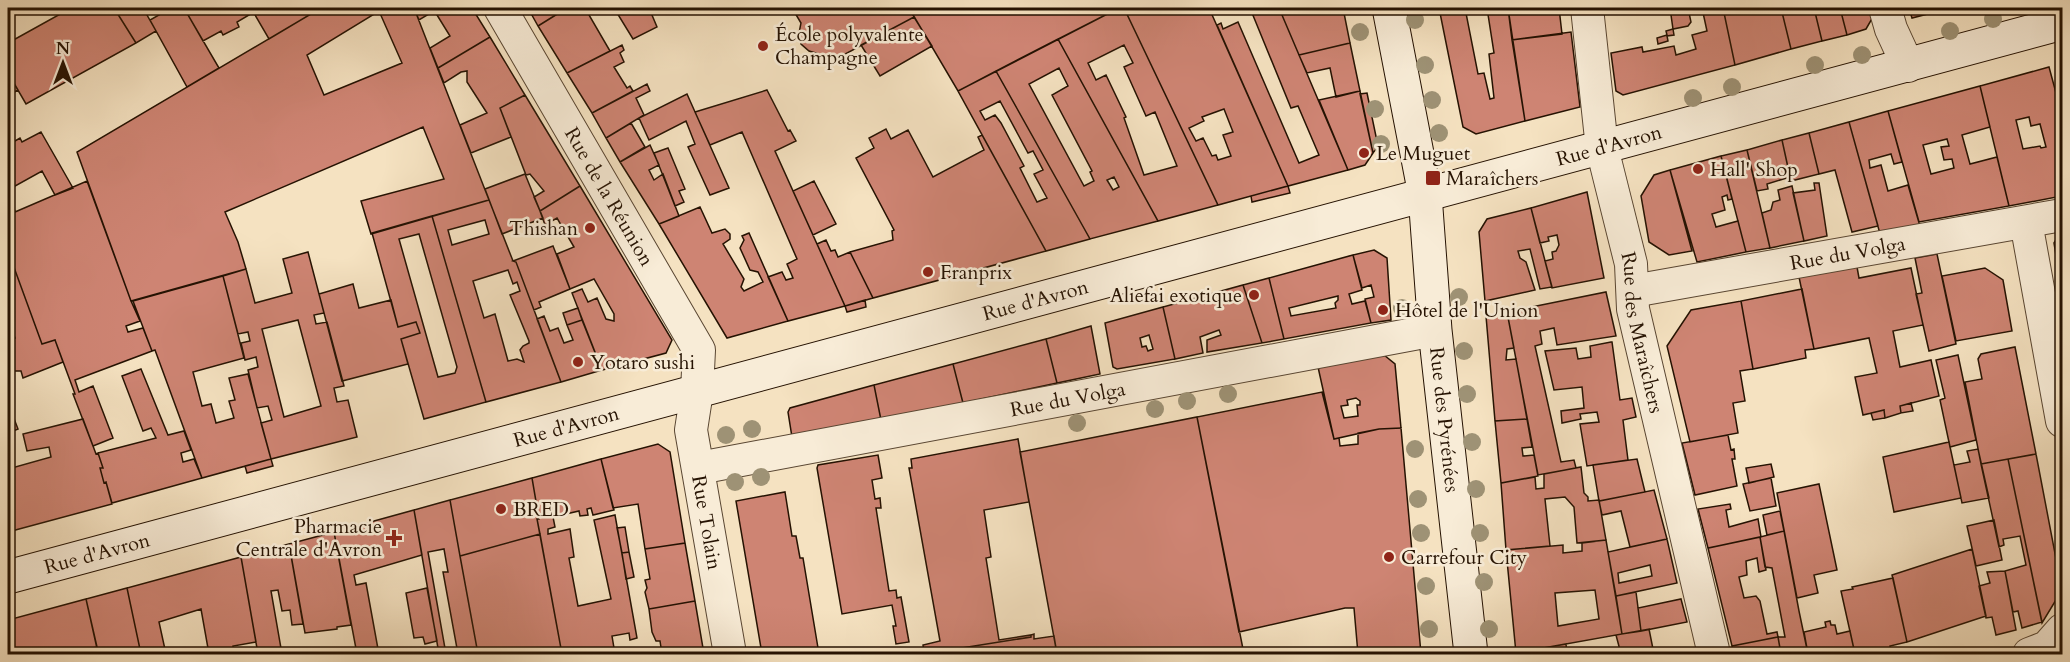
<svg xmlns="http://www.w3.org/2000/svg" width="2070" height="662" font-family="Cardo,serif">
  <rect width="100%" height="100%" fill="#f5e2c1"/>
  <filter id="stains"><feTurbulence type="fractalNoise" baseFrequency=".00333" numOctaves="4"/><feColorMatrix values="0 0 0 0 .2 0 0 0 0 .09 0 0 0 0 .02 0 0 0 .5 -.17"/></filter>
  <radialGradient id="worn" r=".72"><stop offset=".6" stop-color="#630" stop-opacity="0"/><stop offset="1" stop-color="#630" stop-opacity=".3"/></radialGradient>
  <path fill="#ce8473" stroke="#251202" stroke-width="1.5" fill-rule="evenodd" d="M71 8H114L136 43 26 104 8 73V43Z
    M114 8H143L156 31 136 43Z
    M171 8H184L219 68 187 87 150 20Z
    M184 8H251L254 12 237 22 239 27 223 35 221 31 203 41Z
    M251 8H321L269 39Z
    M321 8H414L489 200 371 234 361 201 444 179 423 127 225 212 238 242 246 269 131 301 77 152ZM379 11 402 63 324 95 307 55Z
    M414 8H439L419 20Z
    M440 8H472L490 37 438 68 430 48 450 36 437 15 443 12Z
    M528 8H567L538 26Z
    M567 8H585L610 51 567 73 538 26Z
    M614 8H649L657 27 633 39Z
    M792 8H909L914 17 825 65 819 54 809 51 801 44 799 33 801 23Z
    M909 8H1119L958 91Z
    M1119 8H1124L1218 205 1158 221 1058 39ZM1124 45 1133 63 1124 67 1146 116 1155 112 1177 166 1144 175 1124 118 1126 117 1106 75 1096 80 1088 63Z
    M1124 8H1209L1288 186 1218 205ZM1224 109 1233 132 1223 135 1231 156 1218 160 1216 155 1212 156 1203 138 1196 141 1189 128 1204 121 1202 117Z
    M1250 8H1279L1348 170 1288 186 1217 25 1221 23 1223 29 1238 22 1299 163 1319 155 1298 106 1291 108Z
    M1279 8H1343L1350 43 1299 55Z
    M1439 8H1465L1478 74 1484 73 1490 99 1494 98 1489 54 1494 53 1487 8H1508L1525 121 1476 134 1463 127Z
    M1508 8H1559L1562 34 1512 40Z
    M1670 8H1688L1691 22 1688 26 1673 29Z
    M1702 8H1723L1735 65 1623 95 1616 91 1611 53 1642 47 1643 52 1674 46 1676 55 1696 49 1692 35 1707 31Z
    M1723 8H1739L1740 10 1752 8H1781L1791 49 1735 65Z
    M1781 8H1814L1822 41 1791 49Z
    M1814 8H1840L1847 35 1822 41Z
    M1840 8H1870L1873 17 1866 29 1847 35Z
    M1909 8H1951L1912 18Z
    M914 17 932 46 880 76 861 45Z
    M1673 29 1674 35 1667 36 1668 41 1658 44 1657 38 1667 35 1666 31Z
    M1571 32 1580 107 1525 121 1512 40Z
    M490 37 525 95 500 108 511 137 471 153 460 125 487 113 467 82V71L461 72 444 83 438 68Z
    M1058 39 1158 221 1090 239 996 71ZM1059 68 1068 86 1052 95 1092 171 1090 172 1094 181 1084 186 1029 84ZM1114 177 1119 187 1113 190 1107 180Z
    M1350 43 1360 91 1336 97 1330 68 1307 73 1299 55Z
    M622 45 624 50 620 53 624 62 614 67 627 88 630 86 633 91 592 113 567 73Z
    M2049 67 2062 115V196L2009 206 1980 86ZM2029 117 2031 126 2040 124 2046 147 2041 148 2040 146 2023 149 2016 120Z
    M996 71 1090 239 1046 251 958 91ZM1000 101 1028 153 1033 151 1043 170 1034 174 1047 198 1037 202 1020 168 1024 166 1001 123 995 115 985 120 980 111Z
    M8 73 18 90 8 96Z
    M647 84 650 91 636 98 644 115 606 138 592 113Z
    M1980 86 1990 127 1962 135 1970 164 1997 157 2009 206 1919 222 1888 111ZM1947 139 1949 146 1941 147 1944 160 1952 159 1954 168 1931 174 1923 145Z
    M767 90 788 131 790 130 796 141 775 151 845 306 788 321 768 277 782 272 786 280 793 278 787 264 797 259 742 132 710 145 695 112Z
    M1360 91 1373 153 1365 165 1348 170 1319 100Z
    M1367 93 1378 146 1373 153 1360 94Z
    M687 94 729 188 710 195 688 147 695 144 686 121 649 140 639 118Z
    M525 95 580 186 540 211 534 197 544 191 530 174 526 175 500 108Z
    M1888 111 1902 162 1894 164 1891 154 1869 160 1870 168 1881 165 1888 191 1908 185 1922 233 1882 241 1849 122Z
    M1849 122 1878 226 1852 232 1835 170 1819 174 1809 133Z
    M631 123 645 147 620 162 606 138Z
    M886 129 891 139 908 130 933 177 984 150 978 137 982 135 1046 251 873 298 850 252 893 240 892 231 894 230 856 158 874 148 869 138Z
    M41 132 73 188 55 195 42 171 8 190V145L20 138 22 142Z
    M1809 133 1819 174 1791 181 1782 140Z
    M1782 140 1790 177 1767 184 1768 189 1757 191 1747 150Z
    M650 145 659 165 649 170 654 180 663 174 679 216 659 224 620 162Z
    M668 148 685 189 679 191 684 202 675 206 654 153Z
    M1747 150 1770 248 1746 252 1721 156Z
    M1721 156 1732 199 1728 200 1727 195 1722 197 1725 210 1712 214 1716 227 1738 221 1746 252 1697 262 1670 170Z
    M1670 170 1692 251 1669 255 1649 242 1641 196 1654 175Z
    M525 174 543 218 502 234 485 189Z
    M87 181 131 301 140 321 126 326 128 332 143 328 152 351 75 380 79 392 93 386 113 438 93 446 73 394H75L55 340 42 344 8 251V229L11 227 8 215Z
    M814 181 836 224 813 235 793 191Z
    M1814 183H1819L1827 236 1804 241 1793 193 1815 190Z
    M580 186 672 340 666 353 602 370 572 293 582 289 588 302 597 298 606 319 614 321V314L594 279 570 289 557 254 574 247 557 218 545 225 540 211Z
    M1288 186 1290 193 1252 202 1251 196Z
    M1792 186 1804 241 1770 248 1762 213 1771 210 1773 202 1780 200 1778 190Z
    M1587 192 1604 278 1552 288 1545 261 1553 259 1552 252 1556 251 1559 245 1557 235 1548 237 1549 241 1540 243 1531 208Z
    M8 197 15 211 8 215Z
    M489 200 513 261 516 262 561 382 486 402 432 216ZM485 220 489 234 452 245 448 230ZM508 270 513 284 517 282 520 291 510 295 529 341V343L523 346 520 350 524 362 517 359 508 361 495 314 484 318 473 281Z
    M700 207 712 233 725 229 730 234V239L723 244 744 279 741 287 744 291 763 282 758 272 750 270 740 248 744 240 742 236 749 233 788 321 727 338 659 224Z
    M1531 208 1552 287 1540 289 1530 249 1518 251 1520 258 1526 262 1535 290 1485 301 1479 232 1487 219Z
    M432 216 486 402 424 419 401 339 420 333 416 322 398 327 372 233ZM419 234 457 367 455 373 438 377 399 239Z
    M2062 230V267L2058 268 2054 243Z
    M826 240 831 251 835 250 838 257 850 252 873 298 845 306 817 244Z
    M553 246 570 289 539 302 541 307 534 310 516 262 513 261Z
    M1374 250 1387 258 1391 320 1371 323 1365 299 1374 297 1371 285 1362 288 1353 255Z
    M8 251 42 344 55 340 63 362 23 378 21 371H12L8 362V340L15 338 13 333H10L8 326Z
    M308 252 324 313 314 315 316 324 327 322 344 386 334 388 337 402 348 400 357 437 271 459 261 423 272 420 268 406 257 408 248 370 258 367 256 357 245 360 241 343 250 341 248 332 238 334 223 276 246 269 255 303 292 293 283 259ZM298 320 321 406 284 417 262 329Z
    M1937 254 1956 344 1929 351 1916 294 1922 293 1915 258Z
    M1353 255 1362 290 1349 294 1352 304 1365 301 1371 323 1284 339 1269 278ZM1338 296V300L1335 303 1336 308 1291 316 1289 308Z
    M1857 267 1859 278 1911 268 1923 325 1893 331 1900 367 1931 360 1939 396 1900 406 1901 413 1885 418 1884 410 1863 415 1855 377 1877 373 1869 338 1814 349 1799 277Z
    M1985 268 2003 280 2012 331 1956 341 1942 276Z
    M223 276 244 358 193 372 202 406 211 404 216 423 234 418 229 401 235 400 229 378 248 374 271 459 202 478 155 350 152 351 133 301Z
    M1269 278 1284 339 1262 343 1243 285Z
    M353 284 359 308 391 300 398 327 416 322 420 333 401 339 408 364 342 381 319 294Z
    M1243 285 1262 343 1207 352V340L1221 335 1219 330 1200 337 1203 353 1175 359 1163 307Z
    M1802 289 1814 349 1805 350 1806 358 1753 369 1741 301Z
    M1606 292 1616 336 1557 345 1554 328 1540 331 1542 344 1535 346 1561 462 1574 460 1576 468 1538 475 1507 312Z
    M865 300 866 307 847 312 845 306Z
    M1741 301 1753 369 1740 371 1745 401 1733 403 1738 433 1690 442 1667 346 1691 310Z
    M1163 307 1175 359 1117 369 1113 367 1105 323ZM1149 335 1153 349 1148 351 1146 346 1142 347 1140 338Z
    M578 308 582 320 567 325 563 313Z
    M1507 312 1514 348 1507 349 1506 360 1516 359 1527 419 1495 421 1486 316Z
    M544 316 550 331 558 328 564 343 573 340 567 325 582 320 602 370 561 382 537 319Z
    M1091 326 1100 374 1057 383 1046 339Z
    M1046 339 1057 383 963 403 953 364Z
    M1611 342H1612L1620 400 1632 398 1636 417 1623 420 1628 460 1587 466 1580 424 1599 422 1597 412 1580 414 1581 419 1562 423 1561 411 1584 408 1582 387 1554 390 1545 351 1576 348 1578 359 1591 357 1590 346Z
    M2015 347 2036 454 1981 464 1965 382 1982 379 1978 359 1981 354Z
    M1384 355 1395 364 1401 428 1379 429 1334 439 1318 367ZM1356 398 1360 401V405H1357L1358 416 1344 418 1341 406 1348 405 1347 400Z
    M1958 355 1976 440 1950 447 1940 400 1945 398 1936 360Z
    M953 364 963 403 881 420 874 385Z
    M141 369 168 435 184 431 191 450 181 453 183 462 194 459 202 478 112 503 106 482 104 483 100 468H103L98 453 156 438 151 428 143 431 122 376Z
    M874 385 881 420 792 437 788 412 790 408Z
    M1322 392 1334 439 1339 438 1340 446 1358 444V433L1379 429 1401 428 1421 654H1358L1354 608H1345L1239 632 1197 417Z
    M8 403 18 429 8 433Z
    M1911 403 1913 411 1901 413 1900 406Z
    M1884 410 1885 418 1873 420 1871 413Z
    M1197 417 1244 654H1057L1020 452Z
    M83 419 96 454 98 453 103 468H100L104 483 106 482 112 504 8 532V469L51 457 49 447 27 451 23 434Z
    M1527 419 1532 447 1522 448 1523 456 1534 455 1538 476 1501 483 1495 421Z
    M1728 435 1731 450 1734 449 1735 459H1732L1737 486 1695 495 1682 443Z
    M1018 439 1029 502 984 510 991 557 986 558 999 640 1031 635V637L924 654H911L924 652 923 645 940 641 909 468H912L911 459Z
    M1949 442 1961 498 1894 512 1883 457Z
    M658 444 670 452 685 543 645 549 638 504 613 508 601 459Z
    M1978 449 1989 498 1962 503 1954 465 1970 462 1967 451Z
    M2036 454 2062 590 2042 623 2008 459Z
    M878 455 882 478 872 480 875 499 880 498 881 508H876L889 591 896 590 897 598 901 597 909 642 896 644 893 626H896L892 605 842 614 817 468 818 465Z
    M271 459 273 466 247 473 245 466Z
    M601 459 614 510 593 515 591 508 587 509 588 515 580 516 579 511 553 517 555 527 548 529V534L570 529 574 557 569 558 578 606 611 599 594 520 615 515 637 638 630 640 629 633 612 636 615 654H562L537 519H539L532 478Z
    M1637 459 1645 492 1599 501 1593 465Z
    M2008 459 2042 622 2022 628 2018 611 2013 612 2005 571 2026 565 2020 536 2003 539 2004 545 1999 547 1981 464Z
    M1771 464 1774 477 1749 483 1746 468Z
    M1581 467 1584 493 1588 497V501L1599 500 1606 540 1577 543 1574 507 1565 497 1545 499 1550 546 1506 550 1501 483 1535 477 1536 489 1544 488V474Z
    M532 478 539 519H537L540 534 460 556 450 500Z
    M1771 478 1776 506 1750 511 1743 484Z
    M1819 484 1837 570 1814 575 1818 593 1797 598 1777 493Z
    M1654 490 1667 539 1630 547 1621 511 1602 515 1599 501Z
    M785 492 792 536H796L800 558H803L819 654H762L736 501Z
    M450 500 460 556 478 654H458L443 572H448L444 549 428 552 446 654H439L414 510Z
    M1730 504 1731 509 1726 510 1729 527 1758 519 1761 537 1708 548 1698 509Z
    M414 510 422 555 354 575 356 585 366 583 378 649 357 654 334 532Z
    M1780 511 1784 531 1767 535 1763 515Z
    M1994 520 2002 560 1976 566 1967 526Z
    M625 527 629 552 622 553 617 528Z
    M1784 531 1799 611 1808 654H1781L1778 637H1785L1772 568 1765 567 1760 537Z
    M334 532 351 625 337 627V629L305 633 289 544Z
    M540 534 562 654H478L460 556Z
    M1760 537 1766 570 1759 572 1757 558 1746 561 1747 575 1739 577 1744 598 1756 596 1760 601 1767 634 1777 632 1778 637 1732 646 1708 548Z
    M1667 539 1677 583 1616 596 1608 552ZM1650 565 1652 576 1619 583 1618 573Z
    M1606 540 1622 634 1516 653 1506 550 1563 545V553L1582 551V543ZM1595 590 1599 619 1558 626 1555 593Z
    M685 543 695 601 649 609 645 592 647 588 645 580 650 579 645 549Z
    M289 544 303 624 292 625 290 610 282 611 278 590 271 591 282 654H258L241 557Z
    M1972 549 1986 616 1907 642 1892 575Z
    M629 552 634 577 626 579 622 553Z
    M241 557 256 642 233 646 234 654H209L201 609 159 622 166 654H141L127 588Z
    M2005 571 2016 630 1996 635 1992 617 1986 618 1979 586 1990 583 1987 572Z
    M1893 578 1907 642 1890 646 1892 654H1855L1841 591 1853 589 1852 587Z
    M127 588 141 654 98 653 86 599Z
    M427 588 437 641 425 644 423 637 414 638 406 593Z
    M1636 592 1641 631 1622 634 1616 596Z
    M86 599 97 647 72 654H14L8 630V620Z
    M1681 599 1687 622 1641 631 1638 608Z
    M695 601 704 654H662L660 641H656L652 632 649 609Z
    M1830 621 1831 625H1835L1837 634 1850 631 1855 654H1808L1804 632 1826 627 1825 622Z
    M1649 629 1654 654H1621L1616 635Z
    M8 630 14 654H8Z
    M1034 634V639L1054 636 1057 654H924L1031 637V635Z
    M1778 637 1781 654H1734L1732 646Z
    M1566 644 1567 654H1516V653Z"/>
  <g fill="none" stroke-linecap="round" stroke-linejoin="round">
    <g stroke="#594632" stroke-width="34">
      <g id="street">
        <path id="s1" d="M500 8 699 350 697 391 691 430 730 654"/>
        <path id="s2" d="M1587 8 1602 148 1631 264 1633 309 1714 654"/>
        <path d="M1885 8 1891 29 1908 66"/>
        <path d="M2026 222 2062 421"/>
        <path id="s3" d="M1633 291 2062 215"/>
        <path id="s4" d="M699 468 1435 330"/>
        <path d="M2029 654 2047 647 2062 630"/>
      </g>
    </g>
    <g stroke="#251202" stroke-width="35">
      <g id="secondary">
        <path id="s5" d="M1389 8 1425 195 1435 330 1471 654"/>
        <path id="s6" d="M8 577 2062 23"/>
      </g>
    </g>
    <use href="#street" stroke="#f8ecd7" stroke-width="32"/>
    <use href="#secondary" stroke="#f8ecd7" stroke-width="33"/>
  </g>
  <g fill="#9e9275">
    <circle cx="1993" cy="19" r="9"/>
    <circle cx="1415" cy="20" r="9"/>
    <circle cx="1950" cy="31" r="9"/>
    <circle cx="1360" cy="32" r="9"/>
    <circle cx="1862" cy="55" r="9"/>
    <circle cx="1425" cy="65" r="9"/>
    <circle cx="1815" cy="65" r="9"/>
    <circle cx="1732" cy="87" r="9"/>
    <circle cx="1693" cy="98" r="9"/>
    <circle cx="1432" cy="100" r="9"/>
    <circle cx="1375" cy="109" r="9"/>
    <circle cx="1439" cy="133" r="9"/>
    <circle cx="1381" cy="144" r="9"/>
    <circle cx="1459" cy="297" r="9"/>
    <circle cx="1402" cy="308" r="9"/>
    <circle cx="1464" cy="351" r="9"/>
    <circle cx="1228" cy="394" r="9"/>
    <circle cx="1467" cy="394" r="9"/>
    <circle cx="1187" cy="401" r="9"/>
    <circle cx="1155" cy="409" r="9"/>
    <circle cx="1077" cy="423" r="9"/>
    <circle cx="752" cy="429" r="9"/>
    <circle cx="726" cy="435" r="9"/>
    <circle cx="1472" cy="442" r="9"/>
    <circle cx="1415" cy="449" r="9"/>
    <circle cx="761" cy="477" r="9"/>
    <circle cx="735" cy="482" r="9"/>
    <circle cx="1476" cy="489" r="9"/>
    <circle cx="1418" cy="499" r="9"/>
    <circle cx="1421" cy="533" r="9"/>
    <circle cx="1480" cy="533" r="9"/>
    <circle cx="1484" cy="582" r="9"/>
    <circle cx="1426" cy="586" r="9"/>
    <circle cx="1429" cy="629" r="9"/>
    <circle cx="1489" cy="629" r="9"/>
  </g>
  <g fill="#8f2418" stroke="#f8ecd7" stroke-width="2">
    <circle cx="763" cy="46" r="6"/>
    <circle cx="1364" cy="153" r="6"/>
    <circle cx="1698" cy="169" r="6"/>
    <rect x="1425" y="170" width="16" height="16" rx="3"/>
    <circle cx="590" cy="228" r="6"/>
    <circle cx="928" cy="272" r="6"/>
    <circle cx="1254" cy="295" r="6"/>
    <circle cx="1383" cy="310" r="6"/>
    <circle cx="578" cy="362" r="6"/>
    <circle cx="501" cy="509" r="6"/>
    <path d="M391 529h6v6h6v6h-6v6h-6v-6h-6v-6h6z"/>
    <circle cx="1389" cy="557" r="6"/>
  </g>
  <g text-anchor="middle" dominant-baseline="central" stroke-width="5" stroke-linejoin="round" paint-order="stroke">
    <g font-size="20" fill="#251202" stroke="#f8ecd7" text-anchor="start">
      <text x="775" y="34">École polyvalente<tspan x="775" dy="23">Champagne</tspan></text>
      <text x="1376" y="153">Le Muguet</text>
      <text x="1710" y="169">Hall' Shop</text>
      <text x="1446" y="178">Maraîchers</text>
      <text x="578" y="228" text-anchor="end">Thishan</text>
      <text x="940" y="272">Franprix</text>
      <text x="1242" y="295" text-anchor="end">Aliefai exotique</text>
      <text x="1395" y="310">Hôtel de l'Union</text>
      <text x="590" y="362">Yotaro sushi</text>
      <text x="513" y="509">BRED</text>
      <text x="382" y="526" text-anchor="end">Pharmacie<tspan x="382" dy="23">Centrale d'Avron</tspan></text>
      <text x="1401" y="557">Carrefour City</text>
    </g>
    <g font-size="20" fill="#251202" stroke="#f8ecd7">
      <text stroke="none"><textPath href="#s6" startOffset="1658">Rue d'Avron</textPath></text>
      <text stroke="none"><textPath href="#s1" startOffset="218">Rue de la Réunion</textPath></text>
      <text stroke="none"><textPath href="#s3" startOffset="218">Rue du Volga</textPath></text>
      <text stroke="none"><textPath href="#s6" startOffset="1064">Rue d'Avron</textPath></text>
      <text stroke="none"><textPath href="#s2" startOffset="330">Rue des Maraîchers</textPath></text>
      <text stroke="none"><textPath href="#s4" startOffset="375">Rue du Volga</textPath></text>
      <text stroke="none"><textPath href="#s5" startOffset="416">Rue des Pyrénées</textPath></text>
      <text stroke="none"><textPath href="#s6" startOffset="578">Rue d'Avron</textPath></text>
      <text stroke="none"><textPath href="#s1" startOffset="570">Rue Tolain</textPath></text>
      <text stroke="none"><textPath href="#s6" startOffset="92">Rue d'Avron</textPath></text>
    </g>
  </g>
  <rect width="2070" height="662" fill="none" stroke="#f5e2c1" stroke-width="30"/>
  <rect x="9" y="9" width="2052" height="644" fill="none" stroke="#251202" stroke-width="3"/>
  <rect x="15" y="15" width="2040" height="632" fill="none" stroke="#251202" stroke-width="1.5"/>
  <g transform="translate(63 63)" stroke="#f8ecd7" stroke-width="4.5" paint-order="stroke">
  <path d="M0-4.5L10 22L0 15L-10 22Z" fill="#251202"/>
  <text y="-9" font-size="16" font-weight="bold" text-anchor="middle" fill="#251202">N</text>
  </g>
  <rect width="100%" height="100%" filter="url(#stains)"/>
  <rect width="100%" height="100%" fill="url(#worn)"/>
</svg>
